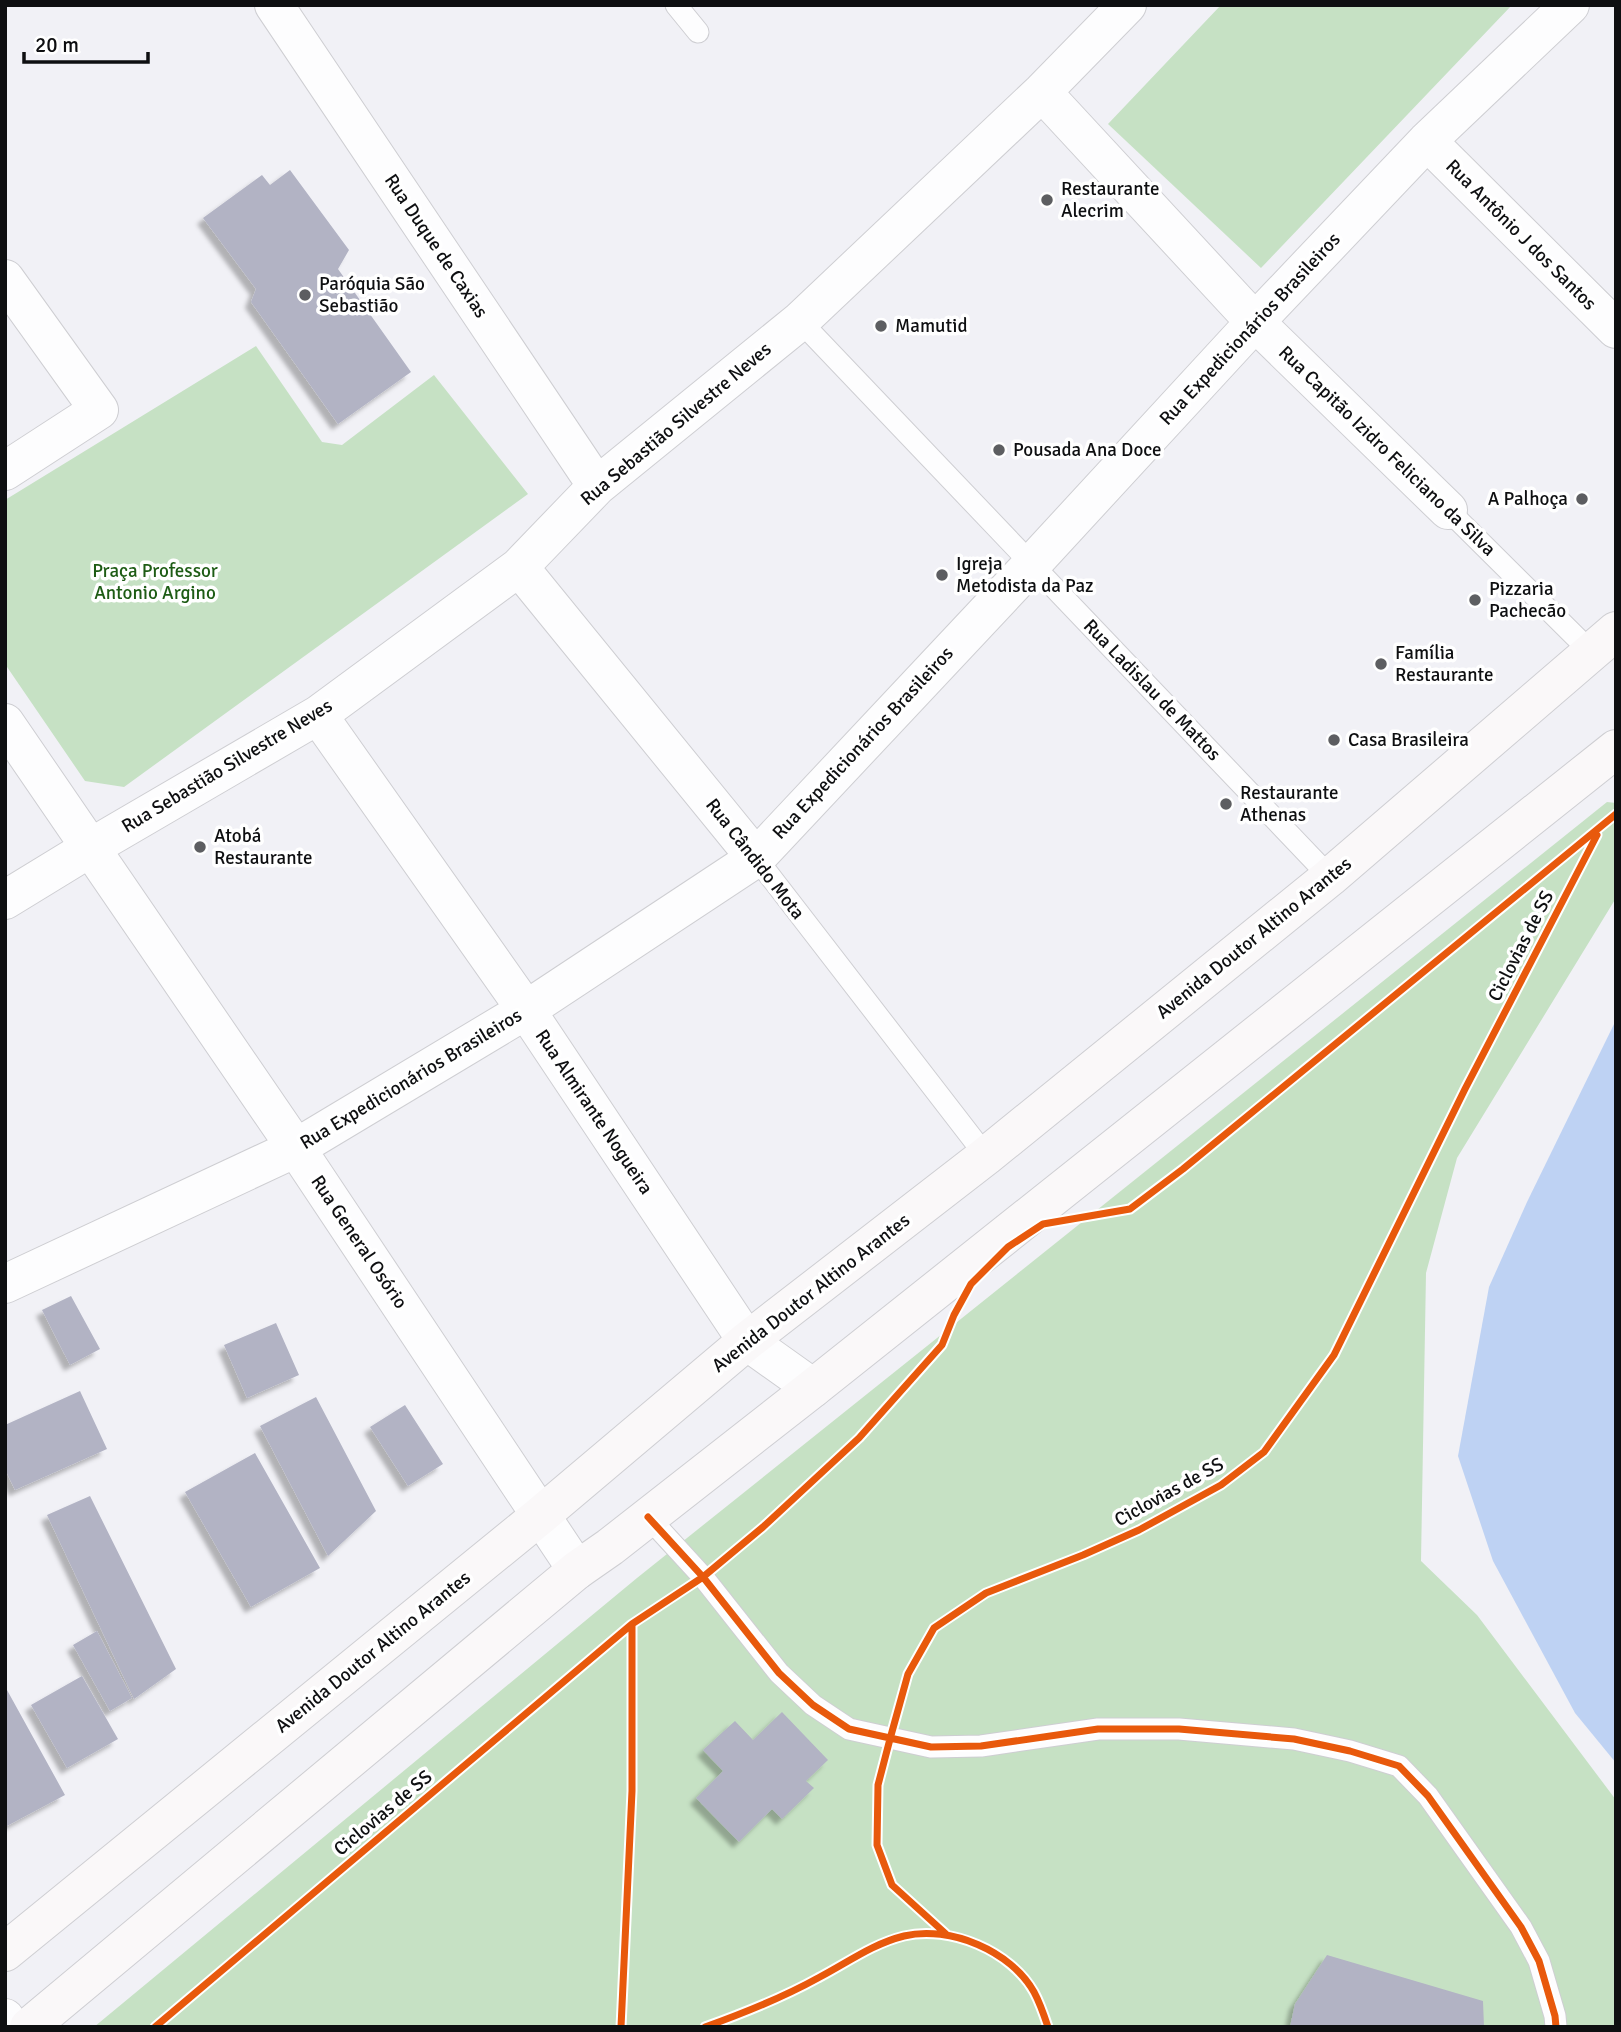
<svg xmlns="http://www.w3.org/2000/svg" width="1621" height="2032" font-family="Signika,sans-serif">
  <defs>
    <filter id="shadow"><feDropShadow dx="-6" dy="6" stdDeviation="2" flood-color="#0004"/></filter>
  </defs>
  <rect width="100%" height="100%" fill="#f1f1f6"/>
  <path fill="#c6e1c4" d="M1221 5H1512L1261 268 1108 124Z
    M256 346 322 442 342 445 434 375 528 494 124 787 85 781 5 664V500Z
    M1607 802 1616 803V898L1457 1158 1426 1273 1421 1561 1477 1615 1616 1800V2027H94L637 1578Z"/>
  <path fill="#bed2f3" d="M1616 1020V1763L1575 1713 1493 1561 1458 1456 1489 1287 1527 1202Z"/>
  <path fill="#b2b3c4" filter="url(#shadow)" d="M290 170 349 250 338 269 411 372 338 424 251 302 256 289 203 218 262 175 270 185Z
    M71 1296 100 1349 70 1365 42 1310Z
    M276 1323 299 1375 247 1398 224 1345Z
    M80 1391 107 1449 15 1490 5 1469V1425Z
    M316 1397 376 1511 328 1556 260 1426Z
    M405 1405 443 1464 408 1486 370 1427Z
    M255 1453 320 1568 251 1607 185 1492Z
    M90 1496 176 1669 134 1699 47 1515Z
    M97 1631 132 1698 110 1711 73 1645Z
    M82 1676 118 1739 67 1768 31 1705Z
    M7 1690 65 1795 5 1827V1691Z
    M782 1712 828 1760 806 1781 814 1788 782 1819 772 1809 739 1842 696 1798 723 1771 703 1750 735 1721 753 1740Z
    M1327 1955 1483 2001 1484 2027H1290L1295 2004Z"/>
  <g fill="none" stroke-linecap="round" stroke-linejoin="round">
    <g stroke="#ceced2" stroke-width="23">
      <path id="lane" d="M676 5 698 32
        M800 321 1330 877
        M1448 510 1592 653
        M756 858 986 1156
        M648 1517 703 1577 779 1673 813 1705 849 1729 931 1747 981 1746 1098 1729H1179L1294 1739 1350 1751 1399 1766 1428 1796 1521 1927 1539 1961 1555 2016 1556 2027"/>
    </g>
    <g stroke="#ceced2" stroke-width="40">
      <path id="street" d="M274 5 597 486
        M1042 92 1255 322 1448 510
        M1427 141 1616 329
        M5 279 99 410 5 471
        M519 567 756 858
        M318 715 526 1010 747 1341 813 1388
        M5 723 296 1148 577 1570
        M5 900 90 848 318 715 519 567 597 486 800 321 1042 92 1127 5
        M5 1284 296 1148 526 1010 756 858 1032 564 1255 322 1427 141 1570 5
        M5 2018 11 2027"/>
    </g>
    <g stroke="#ceced2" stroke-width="40">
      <path id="secondary" d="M5 1952 541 1515 747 1341 986 1156 1330 877 1616 631
        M29 2027 577 1570 610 1547 813 1388 1616 749"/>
    </g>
    <use href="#lane" stroke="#fdfdfe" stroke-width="21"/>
    <use href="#street" stroke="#fdfdfe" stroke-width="38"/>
    <use href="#secondary" stroke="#faf8f9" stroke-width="38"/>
    <g stroke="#fff" stroke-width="11">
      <path id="cycleway" d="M648 1517 703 1577 779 1673 813 1705 849 1729 931 1747 981 1746 1098 1729H1179L1294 1739 1350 1751 1399 1766 1428 1796 1521 1927 1539 1961 1555 2016 1556 2027
        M946 1934 892 1885 877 1845 878 1785 890 1739 908 1674 934 1628 986 1593 1083 1555 1139 1530 1221 1485 1264 1452 1334 1355 1465 1089 1597 835
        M155 2027 632 1624 703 1577 763 1527 859 1438 942 1345 954 1315 971 1284 1008 1247 1043 1224 1130 1209 1183 1169 1616 814
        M621 2027 632 1791V1624
        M705 2027C744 2013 782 1998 818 1978 847 1963 872 1944 904 1936 950 1925 1011 1951 1034 1992 1040 2003 1044 2015 1048 2027"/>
    </g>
    <use href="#cycleway" stroke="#e8590c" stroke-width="7"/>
  </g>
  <g fill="#5d5e61" stroke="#fff" stroke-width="2.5">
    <circle cx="1047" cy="200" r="7"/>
    <circle cx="305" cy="295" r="7"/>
    <circle cx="881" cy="326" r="7"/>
    <circle cx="999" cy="450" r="7"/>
    <circle cx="1582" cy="499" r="7"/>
    <circle cx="942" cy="575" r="7"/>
    <circle cx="1475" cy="600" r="7"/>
    <circle cx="1381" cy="664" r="7"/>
    <circle cx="1334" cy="740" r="7"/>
    <circle cx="1226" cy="804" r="7"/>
    <circle cx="200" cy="847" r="7"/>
  </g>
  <g text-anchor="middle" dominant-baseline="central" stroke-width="7" stroke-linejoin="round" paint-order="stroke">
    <g font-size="19" fill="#0e0f11" stroke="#fff" text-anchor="start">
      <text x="1061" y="189">Restaurante<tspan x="1061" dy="22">Alecrim</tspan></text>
      <text x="319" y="284">Paróquia São<tspan x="319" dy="22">Sebastião</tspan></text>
      <text x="895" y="326">Mamutid</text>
      <text x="1013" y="450">Pousada Ana Doce</text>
      <text x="1568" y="499" text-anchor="end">A Palhoça</text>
      <text x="956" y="564">Igreja<tspan x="956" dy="22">Metodista da Paz</tspan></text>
      <text x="1489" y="589">Pizzaria<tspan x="1489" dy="22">Pachecão</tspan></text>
      <text x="1395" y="653">Família<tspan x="1395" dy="22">Restaurante</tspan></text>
      <text x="1348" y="740">Casa Brasileira</text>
      <text x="1240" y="793">Restaurante<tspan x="1240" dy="22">Athenas</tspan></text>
      <text x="214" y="836">Atobá<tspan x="214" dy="22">Restaurante</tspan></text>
    </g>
    <g font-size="19" fill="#0e0f11" stroke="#fff">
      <text transform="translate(1521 235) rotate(45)">Rua Antônio J dos Santos</text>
      <text transform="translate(436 246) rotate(56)">Rua Duque de Caxias</text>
      <text transform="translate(1250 329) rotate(-47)">Rua Expedicionários Brasileiros</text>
      <text transform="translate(676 424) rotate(-40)">Rua Sebastião Silvestre Neves</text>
      <text transform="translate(1387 451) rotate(44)">Rua Capitão Izidro Feliciano da Silva</text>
      <text transform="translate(1152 690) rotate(46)">Rua Ladislau de Mattos</text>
      <text transform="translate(863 743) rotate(-47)">Rua Expedicionários Brasileiros</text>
      <text transform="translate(227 766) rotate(-31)">Rua Sebastião Silvestre Neves</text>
      <text transform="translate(755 859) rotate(52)">Rua Cândido Mota</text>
      <text transform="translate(1254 938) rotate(-39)">Avenida Doutor Altino Arantes</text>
      <text transform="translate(1521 946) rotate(-63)">Ciclovias de SS</text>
      <text transform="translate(411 1079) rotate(-31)">Rua Expedicionários Brasileiros</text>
      <text transform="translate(594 1112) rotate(56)">Rua Almirante Nogueira</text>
      <text transform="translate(359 1242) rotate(56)">Rua General Osório</text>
      <text transform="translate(811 1293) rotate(-38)">Avenida Doutor Altino Arantes</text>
      <text transform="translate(1169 1492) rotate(-29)">Ciclovias de SS</text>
      <text transform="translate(373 1652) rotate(-39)">Avenida Doutor Altino Arantes</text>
      <text transform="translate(383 1813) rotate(-40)">Ciclovias de SS</text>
    </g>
    <g font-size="19" fill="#1e5c15" stroke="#fff">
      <text x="155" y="571">Praça Professor<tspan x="155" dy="22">Antonio Argino</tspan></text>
    </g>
  </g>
  <rect width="1621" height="2032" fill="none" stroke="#0e0f11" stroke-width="14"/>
  <path d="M24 52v10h124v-10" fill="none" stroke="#0e0f11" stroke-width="3.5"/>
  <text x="35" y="52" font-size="21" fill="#0e0f11" stroke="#ffffff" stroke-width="5" paint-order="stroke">20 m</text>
</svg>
